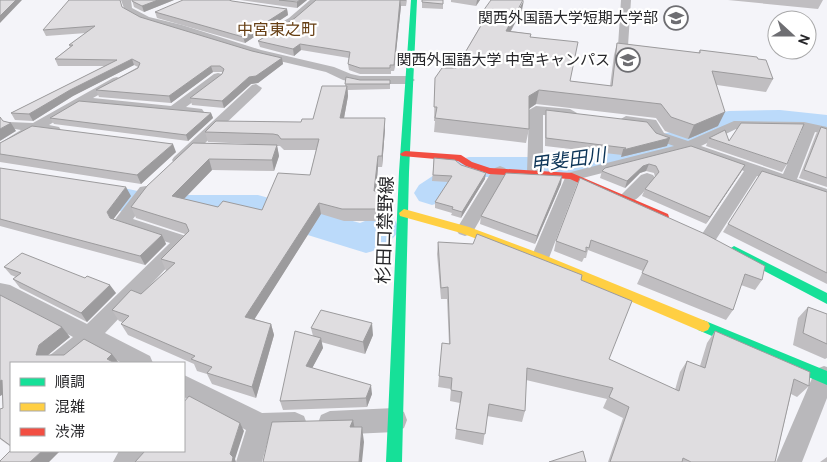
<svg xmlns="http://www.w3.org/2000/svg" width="827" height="462" font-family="Cabin,'Noto Sans JP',sans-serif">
  <rect width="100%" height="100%" fill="#f4f4f9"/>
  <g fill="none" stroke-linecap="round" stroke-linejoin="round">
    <path fill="#bbdafa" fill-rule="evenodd" d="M780 110 827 115V134L814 131 780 128 735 129 708 142 633 162 585 171 528 177H477L445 201 432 205 419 201 414 193 419 185 457 160 469 157H528L585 151 631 142 686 128 718 113 729 111Z
      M110 185 156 195H258L360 223 380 215 394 219 400 229C391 243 381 249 366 253L256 219H156L110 209 21 231 0 224V196L13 199 23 205Z"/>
    <path fill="#b9b8bb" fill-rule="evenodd" d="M121 0H131L132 8 149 17 182 25 261 50 334 67 351 74 360 76H409L415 80 409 84H360L343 80 326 72 254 55 174 29 143 21 125 11Z
      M310 0H320C311 10 279 39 265 36L264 34 265 32 289 18Z
      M621 0H631L628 46 623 49 618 46Z
      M218 73 222 74 224 77 222 80 186 107 202 109 204 112 202 115 197 116 81 105 49 125 59 127 61 130 59 133 38 132 0 153V143L21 130 9 128 7 125 9 122 33 123 113 78 117 77 123 81 93 98 171 106 214 74Z
      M256 84 262 88 260 91 184 163H174L172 160 174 157 252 85Z
      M536 106 570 109 577 113 570 117 543 115V172L540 175H530L527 172 529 110Z
      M626 116 656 120 664 133 688 141 734 121 804 122 827 127V135L815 132 797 179 827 189V200L757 176 715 241 709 243 703 241 700 237 744 171 688 151 579 179 549 258 547 263 540 265 533 263 531 258 567 173 674 146 654 139 646 127 621 123 619 120ZM736 129 802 130 783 174 701 146Z
      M500 166 505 168 508 171 474 230 471 234 465 236 459 234 456 230 492 171 495 168Z
      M647 173 653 175 655 178 653 181C644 191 635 206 621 203L619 199 621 195 641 175Z
      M146 186 152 187 154 191 133 219 189 237 192 241 105 333 150 356 153 363H122L91 347 72 363H46L49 356 73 337 2 299 0 300V283L10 285 87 324 170 243 116 226 113 222 140 187Z
      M824 366 827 367V398L802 462H776L816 369Z
      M184 375 262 413 295 412 304 416 307 424 304 432 295 436H269L262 462H236L246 430 184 397Z
      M395 408 404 412 407 420 404 428 395 432 330 435 321 431 318 423 321 415 330 411Z
      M119 451H150L144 462H113Z"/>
    <path fill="#16e098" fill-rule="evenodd" d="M411 0H417L409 172 402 462H386L399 172Z
      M734 246 827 293V304L730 253 728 250Z
      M703 320 827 371V385L698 330 696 326 698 322Z"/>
    <path fill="#ffcf43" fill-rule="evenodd" d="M404 209 469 227 544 255 708 322 710 326 708 330 703 332 698 330 536 261 461 233 400 216 399 213Z"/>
    <path fill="#f24e42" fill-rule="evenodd" d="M405 151 461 155 472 162 490 168 572 173 668 214 669 217 668 220H660L570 179 489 174 466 166 458 161 402 156 400 154Z"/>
  </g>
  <path fill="#c0bec1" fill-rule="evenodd" d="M132 0H174L144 12 134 7Z
    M240 0H307L297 8Z
    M316 0H407L406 6H401L394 71H391V74H360L349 70 348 64 349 58 301 50 294 56 260 47 258 41 295 18Z
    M422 0 443 4V9L422 8Z
    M451 0H480L476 6 451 2Z
    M728 0H823L818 9Z
    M232 1 287 9 288 15 245 43 157 18 155 12Z
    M122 7 140 17 252 51 282 58 283 64 258 83 251 84 224 108 192 105 190 98 222 74V72H213L171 103 99 97 96 90 138 67 134 65 73 96 33 121 15 120 11 113 105 66H58L55 59 70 47 69 45 86 33 46 36 43 30Z
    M522 10 511 31 531 34 530 37 570 81 610 86 614 55 617 43 698 53 700 50 758 59 773 79 766 92 717 85 718 126 688 139 665 131 656 118 536 104 529 109V129L526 143 434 132 435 121H434L435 78 456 68 482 23 483 11Z
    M346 77 360 80H390V89L348 90V96L344 118 385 129 382 167H378L376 191H379L380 202 379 221H344L321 214 254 319 271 324 274 335 256 398 212 384 207 374 197 371 194 364 128 335 121 324 122 322 119 321 112 310 141 294 166 271 161 259 185 234 136 218 131 207 193 143 271 145 208 142 205 132 301 122 313 119 345 86ZM277 146H280L284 150H316L310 175 262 210 218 207 184 199 212 170 274 171 279 156Z
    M546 110 667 146 621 157 622 155 545 146V117Z
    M211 113 213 118 188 141 54 124 50 118Z
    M821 127 827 129V187L799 178 816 134Z
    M709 138 787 164 782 172 706 146Z
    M0 143 176 152 141 184 0 162Z
    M691 146 741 172 706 224 642 196 645 189 655 177 654 173 646 171 640 173 625 188 600 178 602 171Z
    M434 158 461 165 485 179 461 218 451 215 452 213 435 208V202L448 182 432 181Z
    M0 168 131 196 113 219 162 235 166 244 145 265 0 226Z
    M562 176 561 184 535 244 480 224 481 216Z
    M580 178 762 280 755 290 741 285 733 310 726 320 637 284 643 271 588 250 586 258H584L582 262 554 251 556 241Z
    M827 192V284L723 232 728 224Z
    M438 242 581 280 609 359 675 390 680 372 687 361 700 366 707 343 715 331 809 386 797 397 791 394 775 462H608L623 418 603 408 607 399 526 380 525 411 522 422 487 416 483 445 455 439 460 403 450 401 451 389 438 387 439 376 449 344 447 299H441L437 254Z
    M4 267 116 293 87 322 20 288 13 279 16 277 11 275Z
    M0 295 70 337 48 355 112 354 11 363V447L0 439V409L3 408 2 395 0 396Z
    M808 307 827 314V358L825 359 793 345 798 318Z
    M311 328 373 335 365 354 321 342 323 348 312 368 372 394 367 407 283 410 280 401 313 336Z
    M827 457V462H820Z"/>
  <path fill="#9c9b9d" d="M16 0H22L0 23V16Z
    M158 0H174L144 12 142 6Z
    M300 0H307L297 8V2Z
    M400 0 401 6 394 71V65Z
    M477 0H480L476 6Z
    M524 0 522 10 504 43 506 31Z
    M287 9 288 15 245 43 243 37Z
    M300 44 301 50 294 56 293 49Z
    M282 58 283 64 258 83 251 84 224 108 222 101 249 77Z
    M132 59 134 65 73 96 33 121 29 114 70 90Z
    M211 66 213 72 171 103 169 96Z
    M347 86 348 96 342 129 340 118Z
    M539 90 536 104 527 110 529 96Z
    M725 112 718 126 688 139 694 125Z
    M211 113 213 118 188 141 186 135Z
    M385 118V129L382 167V156Z
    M11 123 16 131 0 141V129Z
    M670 138 667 146 621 157 623 150Z
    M173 144 176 152 141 184 137 175Z
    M277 145 279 156 274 171 272 160Z
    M378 156V167L375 202 374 191Z
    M209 159 212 170 176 207 172 196Z
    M649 164 646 171 640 173 625 188 627 181 643 166Z
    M745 165 741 172 706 224 710 217Z
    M486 173 485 179 461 218 462 212Z
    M562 176 561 184 535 244 537 236Z
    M126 187 131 196 112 221 107 212Z
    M379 191 380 202 379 221 378 209Z
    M319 203 321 214 249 328 245 317Z
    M162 235 166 244 145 265 140 256Z
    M110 285 116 293 87 322 81 313Z
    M372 323 373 335 365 354 363 342Z
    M271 324 274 335 256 398 252 387Z
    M62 327 70 337 48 355 45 363 36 355 39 345Z
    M321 338 323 348 308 376 306 366Z
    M112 354 119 363H110L107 359Z
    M2 380 11 389 0 396V381Z
    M371 385 372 394 367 407 366 398Z
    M353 420 356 435 350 427Z
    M240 423 244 431 235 459 236 462H232L230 454Z
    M362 427 364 442 362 462H359Z
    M42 451H60L49 462H30Z"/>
  <path fill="#dfdde0" stroke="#9c9b9d" d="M0 0H16L0 16Z
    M69 0H120L122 7 140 17 252 51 282 58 256 76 249 77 222 101 190 98 222 74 224 69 220 66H211L169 96 96 90 138 68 140 63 132 59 70 90 29 114 11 113 117 60 55 59 73 45H69L95 26 43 30Z
    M132 0H158L142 6 132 1Z
    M183 0H229L232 1 287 9 243 37 155 12Z
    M279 0H300L297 2Z
    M316 0H406H400L394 65H390V68H360L348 64 350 52 300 44 293 49 258 41 295 18Z
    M422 0H443V4L422 2Z
    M491 0H523L506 31 531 34 530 37 578 42 570 81 612 86 617 43 700 53V50L757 57 758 59 766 60 773 79 712 71 725 112 694 125 671 117 661 104 539 90 529 96V129L435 118 437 107H434L435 78 442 68H456L489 12 483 11Z
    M346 77 360 80H390V84H345Z
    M322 86H347L340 118H385L382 156H378L374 191H379L378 209H342L319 203 245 317 271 324 252 387 207 373 212 367 191 359 195 356 121 324 129 316 112 310 131 290 141 294 175 263 161 259 189 231 186 224 131 207 147 186 193 143 277 145 272 160 209 159 172 196 218 207 223 201 262 210 278 173 310 175 319 139H281L278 135 273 134 205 132 216 121 301 122 302 119H313Z
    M79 101 211 113 186 135 50 118Z
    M546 110 647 122 656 133 670 138 623 150 626 148 546 138Z
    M0 117 3 121 11 123 0 129Z
    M741 123 804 124 787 164 709 138 725 130 729 141Z
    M32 126 173 144 137 175 0 154V143Z
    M821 127 827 129V178L804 170Z
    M691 146 745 165 710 217 645 189 659 172 656 166 649 164 643 166 627 181 602 171 605 168Z
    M434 158 455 160 461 165 486 173 462 212 452 209 453 207 435 202 452 176 433 175Z
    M0 168 126 187 107 212 110 218 162 235 140 256 0 219Z
    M762 171 827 192V273L728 224Z
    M506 173 562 176 537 236 481 216Z
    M580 178 705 234 765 266 762 280 745 274 733 310 642 273 648 261 591 240 589 248 586 247V252L556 241Z
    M477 234 582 275 581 280 632 301 609 359 679 391 687 361 705 368 715 331 810 372 809 386 794 379 775 462H691L683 458 682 462H610L629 407 609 397 613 388 527 368 525 411 489 404 485 434 456 429 462 392 451 390 452 378 439 376 442 343 450 344 448 287 441 288 438 242 473 244Z
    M22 253 85 278 87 276 110 285 81 313 13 279 21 273 4 267Z
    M0 295 62 327 39 345 36 355H64L84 339 112 354 107 359 115 363H11V446L0 438V409L3 408 2 380 0 381Z
    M808 307 827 314V344L803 333Z
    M321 310 372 323 363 342 311 328Z
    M295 331 321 338 306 366 371 385 366 398 280 401Z
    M189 396 240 423 230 454 233 457 232 462H135L145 451H184V402Z
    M353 420 350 427H362L359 462H263L272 422Z
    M11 450V451H42L30 462H0V461Z
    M583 451 586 462H549Z"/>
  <defs>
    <g id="university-ring" transform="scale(1.25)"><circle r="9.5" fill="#fff" stroke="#6e6e72" stroke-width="1.5"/><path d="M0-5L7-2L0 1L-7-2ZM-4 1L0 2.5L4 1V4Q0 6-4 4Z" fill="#6e6e72"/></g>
  </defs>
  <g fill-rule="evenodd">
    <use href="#university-ring" x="676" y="18"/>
    <use href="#university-ring" x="628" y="60"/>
  </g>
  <g text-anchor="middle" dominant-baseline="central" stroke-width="4.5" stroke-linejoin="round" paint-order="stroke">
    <g font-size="15" fill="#262629" stroke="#fff" text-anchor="end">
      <text x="658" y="18">関西外国語大学短期大学部</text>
      <text x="610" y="60">関西外国語大学 中宮キャンパス</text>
    </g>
    <g font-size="16" fill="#663e12" stroke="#fff">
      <text x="277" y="29">中宮東之町</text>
    </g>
    <g font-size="18" fill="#262629" stroke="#fff">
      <text transform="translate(385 230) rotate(-88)">杉田口禁野線</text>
    </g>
    <g font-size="19" font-style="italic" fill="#0c3457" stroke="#fff">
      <text transform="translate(568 160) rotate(-8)">甲斐田川</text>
    </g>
  </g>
  <rect x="10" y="362" width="175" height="90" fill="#ffffff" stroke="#a8a8a9"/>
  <rect x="20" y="378" width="25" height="8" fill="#16e098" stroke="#a8a8a9"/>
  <text x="55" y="387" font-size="15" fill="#262629">順調</text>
  <rect x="20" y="403" width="25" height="8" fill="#ffcf43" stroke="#a8a8a9"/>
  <text x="55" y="412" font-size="15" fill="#262629">混雑</text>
  <rect x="20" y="428" width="25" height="8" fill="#f24e42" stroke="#a8a8a9"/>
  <text x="55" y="437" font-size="15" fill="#262629">渋滞</text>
  <g transform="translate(792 35) rotate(111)"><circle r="24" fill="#ffffff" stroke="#a8a8a9"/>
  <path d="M0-4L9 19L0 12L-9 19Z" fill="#6e6e72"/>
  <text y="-8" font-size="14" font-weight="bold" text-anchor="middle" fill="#262629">N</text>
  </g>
</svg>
